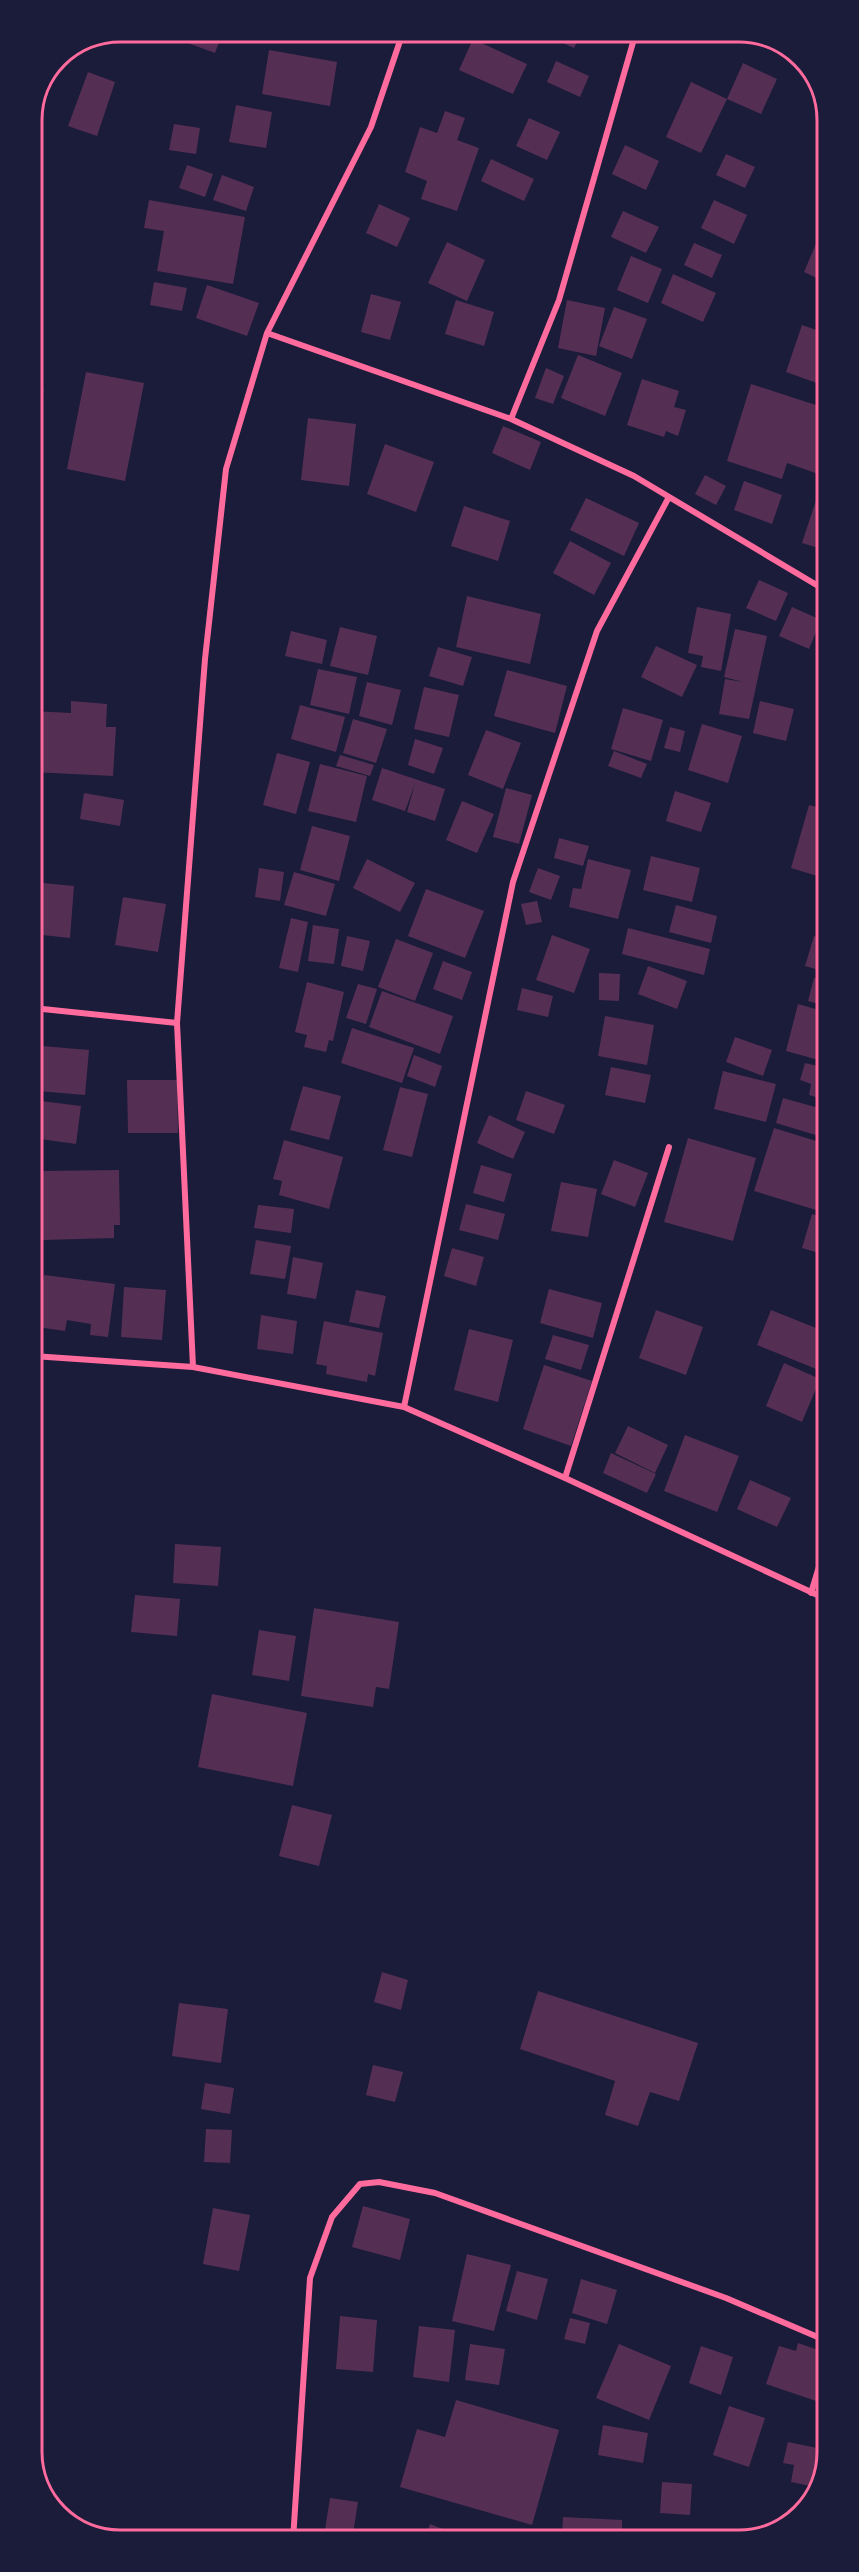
<svg xmlns="http://www.w3.org/2000/svg" width="859" height="2572" font-family="'Asap Condensed',sans-serif">
  <rect width="100%" height="100%" fill="#1b1b3a"/>
  <path fill="#542f53" d="M180 32H223L215 53 177 39Z
    M539 32H582L574 48Z
    M473 39 527 64 513 94 459 70Z
    M269 50 337 62 330 106 262 94Z
    M556 61 589 76 580 97 547 82Z
    M743 63 777 79 761 114 727 99Z
    M88 72 115 82 97 136 68 126Z
    M691 82 727 99 701 153 666 137Z
    M236 105 272 112 266 148 229 142Z
    M445 111 465 118 457 140 479 148 457 211 421 199 427 181 405 172 420 127 437 133Z
    M529 118 560 132 547 160 516 146Z
    M174 124 200 128 196 154 169 150Z
    M625 145 659 161 646 190 612 174Z
    M726 154 755 167 745 188 716 175Z
    M491 159 534 179 524 201 481 181Z
    M187 165 213 174 205 197 179 188Z
    M222 175 254 187 246 211 213 200Z
    M149 200 245 217 233 284 157 271 164 231 144 228Z
    M714 200 747 215 734 244 701 228Z
    M379 204 410 218 397 247 366 233Z
    M623 211 659 227 646 253 611 237Z
    M818 239 825 242V282L804 272Z
    M447 242 485 260 467 301 428 283Z
    M694 243 722 255 712 278 684 265Z
    M631 256 662 269 648 303 617 290Z
    M673 274 716 293 703 322 661 303Z
    M154 282 187 288 182 311 150 305Z
    M207 285 259 303 247 336 196 318Z
    M371 294 401 302 390 340 361 332Z
    M456 300 494 312 484 346 445 334Z
    M567 300 605 308 596 356 558 348Z
    M614 307 647 319 632 359 599 346Z
    M802 325 825 333V386L786 372Z
    M578 355 622 373 605 416 561 398Z
    M546 368 564 376 553 404 535 398Z
    M86 372 144 383 125 481 67 469Z
    M642 379 679 391 674 407 686 410 678 436 666 431 664 437 627 425Z
    M751 384 825 408V550L802 543 824 476 787 463 782 479 727 461Z
    M32 386 44 389 33 438H32Z
    M308 418 356 424 349 486 301 480Z
    M503 426 541 442 530 470 492 453Z
    M385 444 434 462 416 512 367 494Z
    M705 475 726 486 716 505 695 494Z
    M744 481 782 495 772 524 734 510Z
    M586 498 639 523 624 556 570 530Z
    M464 506 510 521 498 561 451 546Z
    M570 541 611 563 594 595 553 573Z
    M759 580 788 593 776 621 746 608Z
    M467 596 541 614 530 664 456 647Z
    M697 607 731 614 721 671 701 667 703 656 688 653Z
    M792 607 821 620 809 649 779 636Z
    M340 627 377 636 368 675 330 666Z
    M735 629 767 636 749 719 719 714 725 679 743 682 724 677Z
    M291 631 327 640 322 664 285 656Z
    M656 646 697 665 682 697 641 677Z
    M438 647 472 657 463 686 429 676Z
    M318 669 357 677 349 714 310 705Z
    M507 670 567 686 555 733 494 716Z
    M367 682 401 690 392 725 359 716Z
    M424 687 459 695 449 737 414 729Z
    M71 701 107 704 106 727H116L113 776 32 772V711L71 713Z
    M760 701 794 709 786 741 753 733Z
    M300 705 345 717 336 752 291 739Z
    M623 708 663 720 651 761 611 749Z
    M353 719 387 729 376 763 343 753Z
    M702 724 742 736 728 783 688 770Z
    M825 725V752L816 748Z
    M670 727 685 731 680 752 664 748Z
    M486 730 521 743 503 789 468 775Z
    M415 739 443 748 434 774 408 765Z
    M614 751 647 764 641 778 608 766Z
    M277 753 310 762 296 814 263 805Z
    M340 755 374 765 370 776 336 766Z
    M320 764 367 776 356 822 308 811Z
    M382 768 445 789 435 821 407 812 415 784 405 811 372 800Z
    M506 788 532 795 519 844 493 837Z
    M675 791 711 803 701 832 666 821Z
    M84 793 124 800 120 826 80 819Z
    M462 801 494 814 477 853 446 840Z
    M809 805 825 809 824 878 791 868Z
    M312 826 350 836 339 881 300 870Z
    M559 838 589 846 583 866 554 858Z
    M651 856 700 868 692 902 643 890Z
    M367 859 415 883 400 912 353 888Z
    M588 859 631 870 618 919 569 907 573 888 581 889Z
    M259 868 284 872 280 901 255 897Z
    M538 868 560 876 551 900 529 892Z
    M294 872 335 884 326 916 284 905Z
    M43 883 74 886 70 938 33 934V899L42 900Z
    M426 889 484 911 465 958 408 936Z
    M123 897 166 904 158 952 115 945Z
    M537 901 542 922 526 925 521 904Z
    M676 905 717 916 711 943 669 932Z
    M291 918 308 922 298 972 279 968Z
    M313 925 339 929 334 964 308 961Z
    M628 928 710 949 704 975 622 954Z
    M552 935 590 949 574 993 536 980Z
    M347 936 370 941 363 971 341 966Z
    M814 936 826 940V972L805 966Z
    M396 939 433 953 415 1001 378 987Z
    M443 961 472 972 462 1000 433 989Z
    M648 966 687 981 677 1009 638 994Z
    M599 973 620 974 619 1001 599 1000Z
    M814 978 826 981V1006L808 1001Z
    M307 982 344 992 333 1041 329 1040 326 1052 304 1047 307 1035 295 1032Z
    M358 984 377 989 366 1024 346 1018Z
    M522 988 553 996 548 1017 517 1010Z
    M382 991 453 1016 440 1054 369 1027Z
    M798 1004 826 1012V1047L822 1061 786 1051Z
    M605 1016 654 1025 647 1065 598 1056Z
    M352 1028 414 1048 402 1083 341 1063Z
    M735 1037 772 1050 763 1076 726 1062Z
    M42 1046 89 1050 85 1095 38 1091Z
    M414 1055 442 1066 435 1087 407 1076Z
    M805 1063 826 1068V1100L809 1095 811 1084 800 1080Z
    M611 1067 651 1075 645 1103 605 1095Z
    M723 1071 776 1084 766 1122 714 1109Z
    M127 1080H177L178 1133H128Z
    M303 1086 341 1096 329 1140 290 1130Z
    M400 1087 428 1094 412 1157 383 1150Z
    M526 1091 565 1105 554 1134 516 1120Z
    M783 1098 826 1110 819 1136 776 1123Z
    M33 1100 81 1106 76 1144 33 1138Z
    M489 1115 525 1132 513 1159 477 1143Z
    M774 1128 826 1144V1213L754 1191Z
    M688 1138 756 1158 733 1241 664 1222Z
    M284 1140 343 1157 329 1209 279 1195 282 1181 273 1179Z
    M614 1160 648 1173 635 1207 601 1194Z
    M481 1165 512 1174 504 1202 473 1193Z
    M119 1170 120 1225H114V1238L43 1240 42 1171Z
    M561 1182 597 1189 588 1237 551 1231Z
    M466 1204 505 1214 498 1240 459 1230Z
    M258 1205 294 1209 291 1233 254 1228Z
    M812 1214 826 1218V1255L802 1248Z
    M256 1240 291 1246 285 1279 250 1274Z
    M452 1248 484 1257 476 1286 444 1276Z
    M293 1257 323 1263 316 1299 287 1294Z
    M44 1275 115 1284 108 1337 90 1335 91 1324 67 1320 65 1331 37 1327Z
    M124 1287 166 1290 162 1340 121 1337Z
    M549 1289 602 1303 593 1338 540 1323Z
    M356 1290 386 1296 379 1328 349 1322Z
    M656 1310 703 1327 686 1375 639 1358Z
    M771 1310 826 1332V1359L821 1371 757 1345Z
    M261 1315 297 1321 293 1354 257 1349Z
    M324 1321 383 1333 375 1376 368 1374 367 1382 326 1374 327 1366 316 1364Z
    M469 1329 513 1340 498 1402 454 1390Z
    M553 1335 589 1345 581 1370 545 1359Z
    M784 1363 820 1379 802 1422 766 1406Z
    M544 1365 592 1381 571 1446 523 1429Z
    M628 1426 668 1445 655 1473 615 1453Z
    M685 1435 739 1456 717 1512 664 1491Z
    M611 1453 656 1474 647 1493 603 1473Z
    M750 1480 791 1498 777 1527 737 1509Z
    M175 1544 221 1547 218 1586 173 1583Z
    M135 1595 180 1599 177 1636 131 1632Z
    M314 1608 399 1622 389 1689 376 1687 373 1707 301 1696Z
    M259 1630 296 1636 289 1681 252 1675Z
    M212 1694 307 1713 293 1786 198 1767Z
    M292 1805 332 1815 319 1866 279 1856Z
    M382 1972 408 1980 401 2010 374 2002Z
    M538 1991 698 2043 679 2101 650 2092 638 2126 605 2115 615 2081 520 2049Z
    M179 2003 228 2009 221 2063 172 2056Z
    M373 2065 403 2072 395 2102 366 2095Z
    M205 2083 234 2088 230 2114 201 2109Z
    M206 2129 232 2130 230 2163 204 2162Z
    M363 2206 410 2219 400 2260 352 2247Z
    M213 2208 250 2215 239 2271 203 2264Z
    M467 2254 511 2265 494 2331 452 2321Z
    M517 2271 548 2279 537 2320 506 2311Z
    M581 2279 617 2290 607 2324 572 2313Z
    M340 2316 377 2320 373 2372 336 2369Z
    M570 2318 590 2323 585 2344 564 2339Z
    M419 2326 455 2330 449 2382 413 2377Z
    M798 2343 827 2353 825 2361 827 2362V2396L825 2404 766 2384 779 2346 796 2351Z
    M470 2344 505 2349 499 2385 465 2380Z
    M619 2344 671 2366 649 2420 596 2398Z
    M701 2346 733 2357 721 2395 689 2383Z
    M456 2400 559 2430 532 2525 400 2487 417 2429 445 2437Z
    M729 2406 765 2418 749 2467 713 2455Z
    M603 2425 648 2433 643 2463 598 2455Z
    M788 2442 827 2450 816 2487 791 2482 794 2465 783 2463Z
    M662 2482 692 2484 690 2515 660 2513Z
    M330 2498 358 2502 353 2534 325 2530Z
    M563 2517 622 2520V2538H562Z
    M430 2524 460 2536 459 2539H425Z
    M480 2532 500 2538V2539H477Z"/>
  <g fill="none" stroke-linecap="round" stroke-linejoin="round">
    <path stroke="#ff6b9d" stroke-width="6" d="M267 333 511 419 634 476 825 590
      M511 419 559 300 636 32
      M33 1008 177 1023
      M33 1356 193 1367 404 1407 565 1478 826 1599
      M193 1367 177 1023 205 659 226 469 267 333 371 127 403 32
      M404 1407 513 882 597 631 669 497
      M565 1478 669 1147
      M811 1593 826 1544
      M293 2540 310 2278 332 2217 360 2184 379 2182 435 2193 726 2298 827 2341"/>
  </g>
  <path d="M0 0H859V2572H0ZM120 42H739A78 78 0 0 1 817 120V2452A78 78 0 0 1 739 2530H120A78 78 0 0 1 42 2452V120A78 78 0 0 1 120 42Z" fill="#1b1b3a" fill-rule="evenodd"/>
  <path fill="none" stroke="#ff6b9d" stroke-width="3" d="M120 42H739A78 78 0 0 1 817 120V2452A78 78 0 0 1 739 2530H120A78 78 0 0 1 42 2452V120A78 78 0 0 1 120 42Z"/>
</svg>
